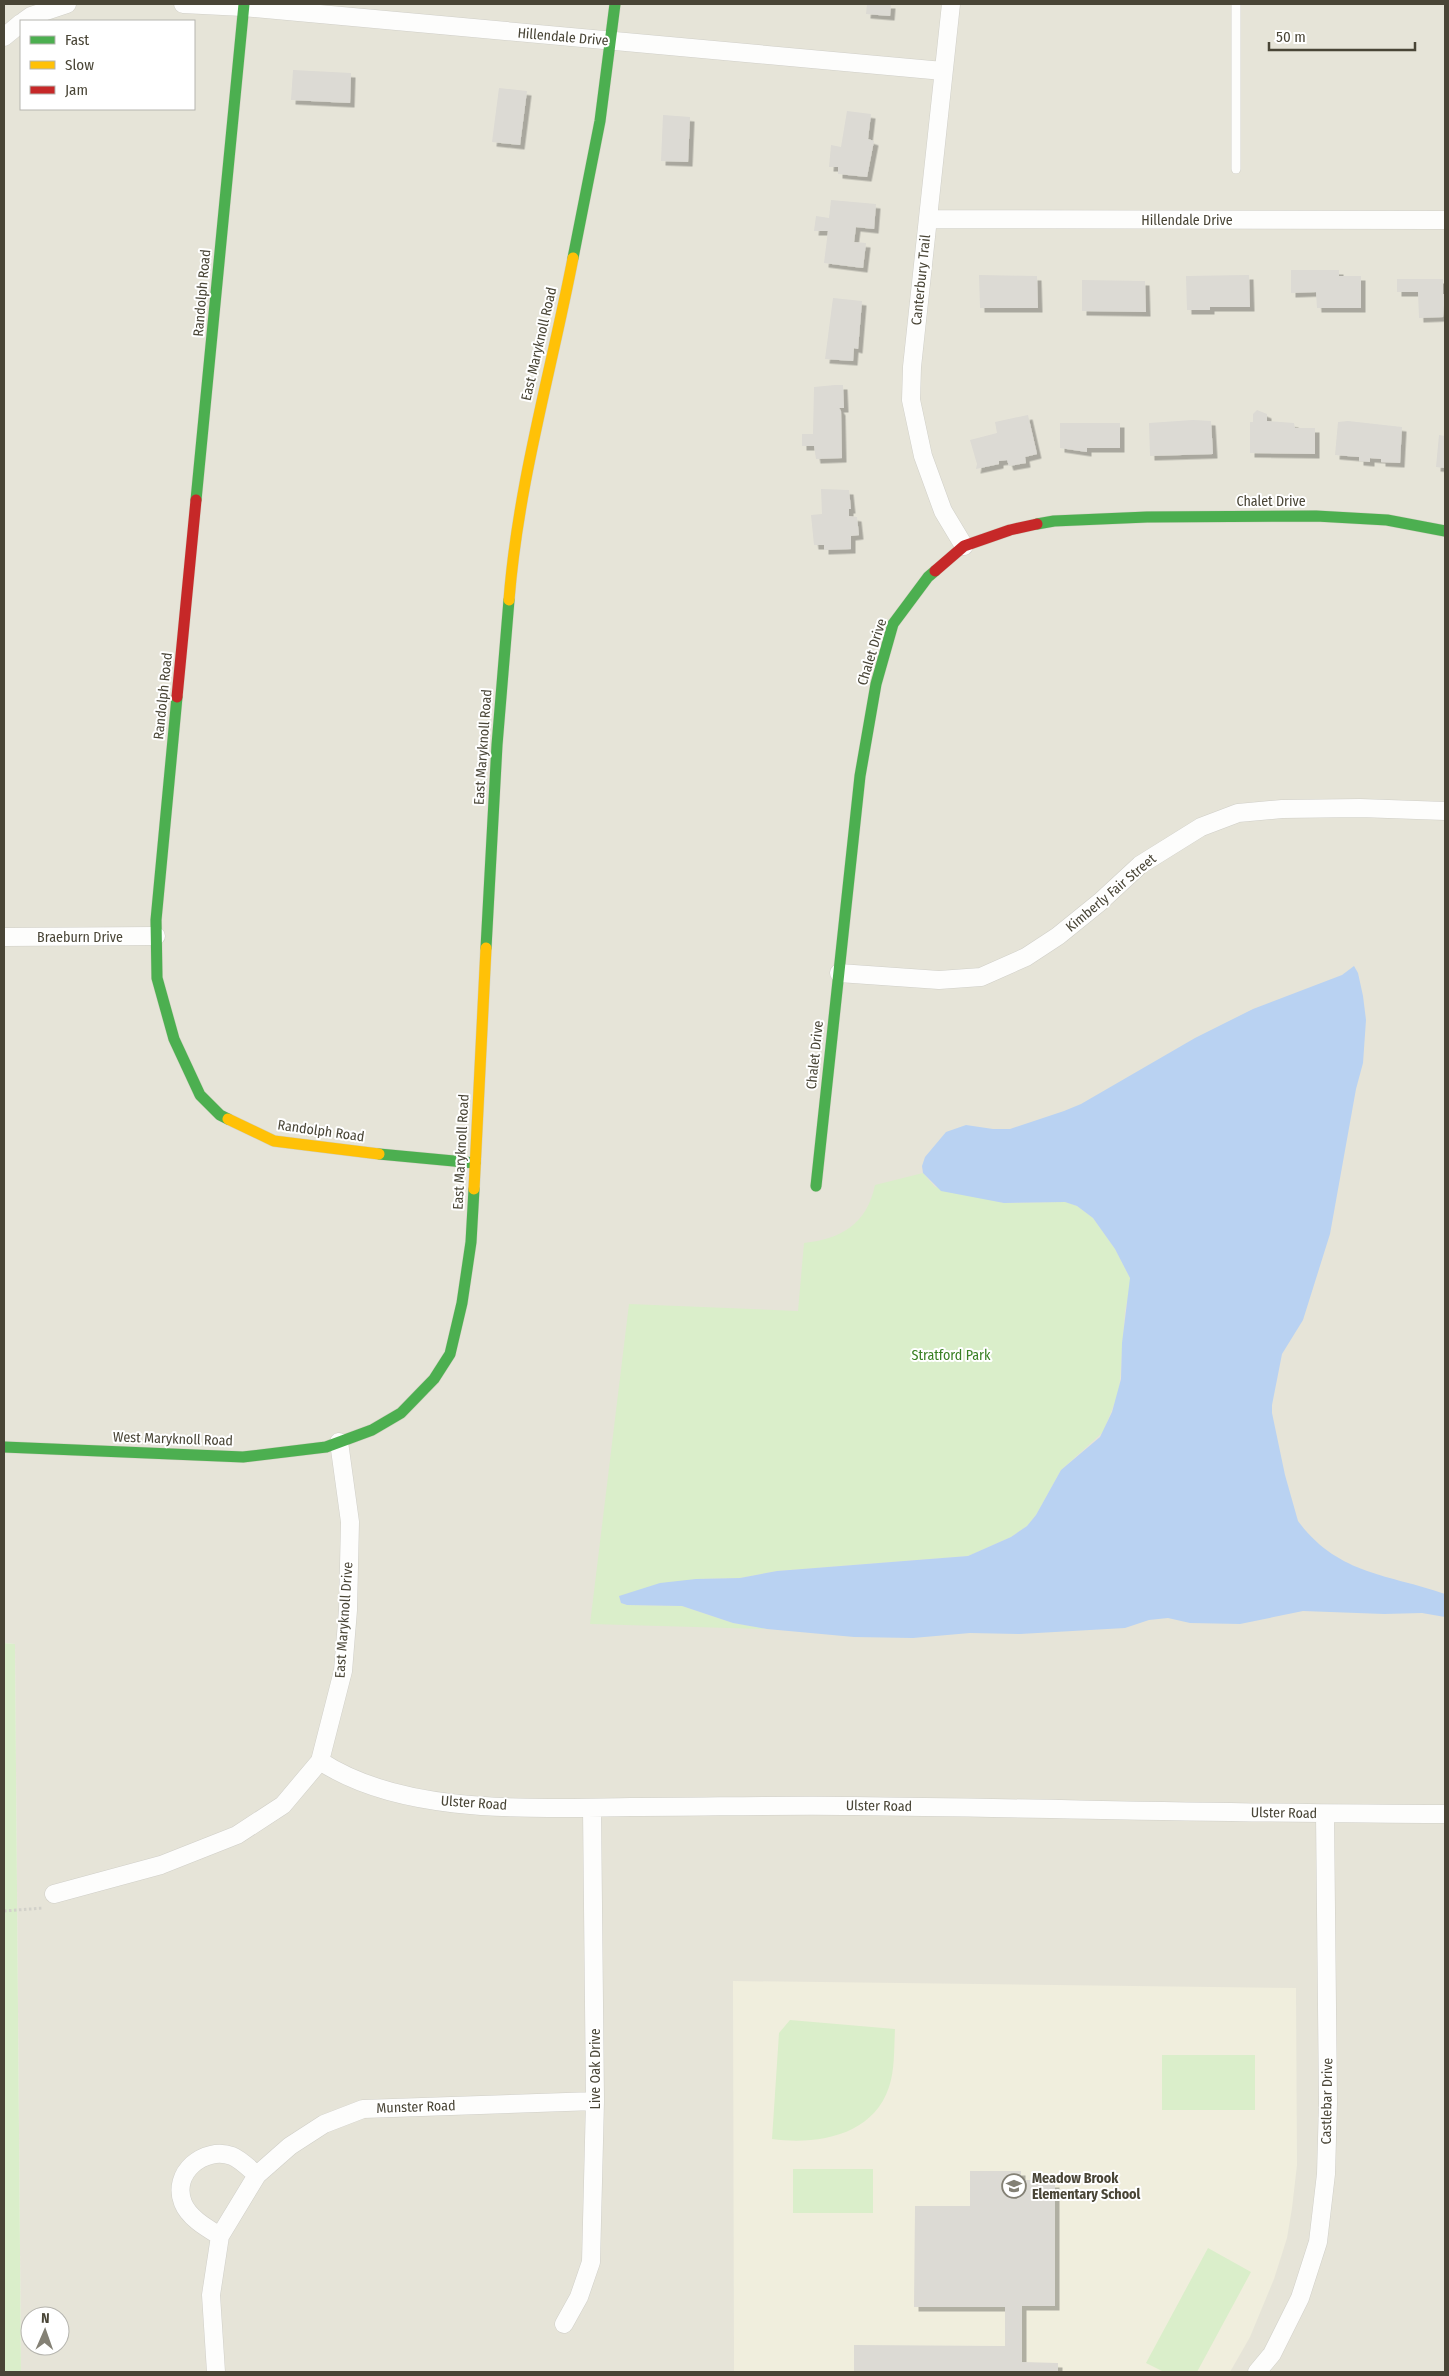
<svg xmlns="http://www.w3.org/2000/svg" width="1449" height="2376" font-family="'Fira Sans Condensed',sans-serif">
  <defs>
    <filter id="shadow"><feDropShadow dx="4.5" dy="4.5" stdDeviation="0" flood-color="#0004"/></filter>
  </defs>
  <rect width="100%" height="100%" fill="#f2f1eb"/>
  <path fill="#e6e4d8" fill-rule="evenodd" d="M4 4H1445V2372H21L15 1644 4 1643ZM21 21H194V109H21ZM30 2316H60V2346H30Z"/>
  <path fill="#f0eedd" d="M733 1981 1296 1988 1297 2165 1292 2208 1287 2238 1274 2279 1250 2337 1230 2372H734Z"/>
  <path fill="#daeeca" d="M923 1173 935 1187 1004 1203 1066 1202 1077 1206 1093 1218 1115 1249 1130 1278V1287L1125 1311 1119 1392 1103 1432 1061 1470 1036 1515 1027 1526 1011 1537 968 1556 777 1571 740 1578 696 1579 619 1596 621 1603 627 1605 682 1606 733 1623 767 1629 590 1624 629 1304 798 1311 804 1243C841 1239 867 1224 875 1185Z
    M4 1643 15 1644 21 2372H4Z
    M790 2020 895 2029C894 2047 895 2070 889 2087 873 2136 817 2145 772 2139L779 2033Z
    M1162 2055H1255V2110H1162Z
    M793 2169H873V2213H793Z
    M1208 2248 1251 2272 1197 2372H1164L1146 2363Z"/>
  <path fill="#b9d2f2" d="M1354 966 1358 973 1363 996 1366 1020 1363 1063 1356 1089 1330 1234 1303 1320 1282 1354 1272 1405V1413L1285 1475 1298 1521C1338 1575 1388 1574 1445 1594V1617L1422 1613 1384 1614 1303 1611 1240 1624 1190 1623 1168 1618 1149 1620 1125 1628 1020 1634 970 1633 913 1638 854 1637 767 1629 733 1623 682 1606 627 1605 621 1603 619 1596 660 1583 696 1579 740 1578 777 1571 968 1556 1011 1537 1027 1526 1036 1515 1061 1470 1100 1437 1112 1412 1121 1379 1122 1343 1130 1278 1115 1249 1093 1218 1077 1206 1065 1202 1004 1203 941 1191 923 1173 922 1166 925 1157 946 1132 966 1125 993 1129H1010L1064 1111 1081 1104 1195 1038 1253 1009 1342 975Z"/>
  <path fill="#dcdad4" filter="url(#shadow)" d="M867 4H891L890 16 866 14Z
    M293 70 351 73 350 103 291 100Z
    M499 88 527 91 520 145 492 142Z
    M847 111 871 114 868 139 874 141 867 177 838 174V167H829L831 145 841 147Z
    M663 115 690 117 688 162 661 161Z
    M831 200 876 204 874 229 856 227 854 242 866 243 863 268 824 263 828 231H814L816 216 829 218Z
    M1291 270H1339V276H1361V308H1317L1316 292 1291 293Z
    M979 275 1037 276 1038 308H980Z
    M1249 275 1250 307H1210V310H1187L1186 276Z
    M1397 279H1443V294H1445L1443 317 1419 318 1418 292H1397Z
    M1082 280 1145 281 1146 312 1082 311Z
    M833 298 862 301 858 349 854 348 853 361 825 359Z
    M835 385H843L844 408H839L841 411 842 458 816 459 814 446H802V434H813L814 387Z
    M1257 410 1267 414V421L1294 423 1295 428H1315V454L1250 453V422H1253V414Z
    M1028 415 1037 454 1025 457 1026 463 1009 466 1007 460 999 461V464L976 469 977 464 970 440 997 433 995 422Z
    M1193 420 1211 421 1213 454 1150 456 1149 423Z
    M1348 421 1402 427 1400 463 1381 462V459L1370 458V462L1359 461V457L1335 455 1338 422Z
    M1060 423H1120V448H1087V452L1060 448Z
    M1439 435 1445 436V468L1436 467Z
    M821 489 849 490 851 509H849V516L857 517 859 535 851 536V549L824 550V545H814L811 515 822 514Z
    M970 2171H1021V2180H1039V2183H1055V2306H1022V2362L1058 2363V2372H854V2345L1005 2346V2307H914L915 2206H970Z"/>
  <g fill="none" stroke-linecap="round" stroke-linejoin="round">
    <g stroke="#d0cfc8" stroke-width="10">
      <path id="lane" d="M1236 4V169"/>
    </g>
    <g stroke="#d0cfc8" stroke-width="19">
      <path id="street" d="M183 4 243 7 943 71
        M951 4 912 367 911 400 923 456 943 511 964 546
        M24 21 31 16 67 4
        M4 37 21 23
        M928 219 1445 220
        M4 937 156 936
        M839 973 939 980 981 977 1026 957 1058 936 1100 902 1140 865 1201 827 1238 813 1282 809 1360 808 1445 811
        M320 1761C403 1816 534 1808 631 1807 705 1807 779 1805 853 1806 1050 1808 1248 1814 1445 1814
        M54 1894 161 1865 237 1835 283 1805 320 1761 343 1671 348 1610 350 1522 339 1442
        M220 2236C207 2228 189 2218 183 2203 171 2173 204 2146 232 2156 240 2159 250 2169 257 2175
        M564 2324 579 2297 591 2262 595 2101 592 1808
        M216 2372 211 2295 220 2236 257 2175 290 2146 324 2124 363 2109 595 2101
        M1257 2372 1272 2354 1300 2298 1318 2242 1326 2174 1328 2103 1325 1814"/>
    </g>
    <g stroke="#d2d0c2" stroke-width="12">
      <path id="fast" d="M573 258 600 121 615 4
        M196 500 244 4
        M1037 524 1054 521 1147 517 1316 516 1387 520 1445 531
        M177 697 156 920 157 978 174 1039 200 1095 220 1115 228 1119
        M486 948 497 745 509 600
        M379 1154 475 1163
        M816 1186 860 776 876 684 893 624 928 577 935 571
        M4 1447 243 1457 326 1447 372 1430 401 1413 434 1379 450 1354 462 1303 471 1242 474 1189"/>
    </g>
    <g stroke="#d2d0c2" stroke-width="12">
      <path id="slow" d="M509 600C518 484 551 372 573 258
        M228 1119 274 1141 379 1154
        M474 1189 486 948"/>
    </g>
    <g stroke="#d2d0c2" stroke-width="12">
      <path id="jam" d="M935 571 964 546 1010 530 1037 524
        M177 697 196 500"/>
    </g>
    <path stroke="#d2d1ca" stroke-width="3" stroke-dasharray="2.5 2.5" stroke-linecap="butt" d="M4 1911 43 1908"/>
    <use href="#lane" stroke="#fdfdfc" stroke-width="9"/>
    <use href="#street" stroke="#fdfdfc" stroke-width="18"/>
    <use href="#fast" stroke="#4caf50" stroke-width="11"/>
    <use href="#slow" stroke="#ffc107" stroke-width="11"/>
    <use href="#jam" stroke="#c62828" stroke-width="11"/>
  </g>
  <defs>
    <g id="school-ring" transform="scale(1.25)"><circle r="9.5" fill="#fff" stroke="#848175" stroke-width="1.5"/><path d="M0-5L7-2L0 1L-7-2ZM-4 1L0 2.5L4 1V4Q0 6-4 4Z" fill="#848175"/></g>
  </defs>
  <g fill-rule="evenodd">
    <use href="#school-ring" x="1014" y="2186"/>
  </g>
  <g text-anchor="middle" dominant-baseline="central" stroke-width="4" stroke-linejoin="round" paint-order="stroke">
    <g font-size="14" fill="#494536" stroke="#fff">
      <text transform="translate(563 37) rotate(5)">Hillendale Drive</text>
      <text x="1187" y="220">Hillendale Drive</text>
      <text transform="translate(921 280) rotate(-84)">Canterbury Trail</text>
      <text transform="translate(202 293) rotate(-85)">Randolph Road</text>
      <text transform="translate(539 344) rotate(-77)">East Maryknoll Road</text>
      <text x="1271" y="501">Chalet Drive</text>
      <text transform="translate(872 652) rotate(-73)">Chalet Drive</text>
      <text transform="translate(163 696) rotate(-84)">Randolph Road</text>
      <text transform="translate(483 747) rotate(-86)">East Maryknoll Road</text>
      <text transform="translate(1111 893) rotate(-40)">Kimberly Fair Street</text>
      <text x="80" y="937">Braeburn Drive</text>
      <text transform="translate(815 1055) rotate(-84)">Chalet Drive</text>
      <text transform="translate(321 1131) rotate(8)">Randolph Road</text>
      <text transform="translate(461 1152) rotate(-87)">East Maryknoll Road</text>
      <text transform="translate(173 1439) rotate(2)">West Maryknoll Road</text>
      <text transform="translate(344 1620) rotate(-86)">East Maryknoll Drive</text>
      <text transform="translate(474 1803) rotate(4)">Ulster Road</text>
      <text transform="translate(879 1806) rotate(1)">Ulster Road</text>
      <text transform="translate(1284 1813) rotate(1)">Ulster Road</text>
      <text transform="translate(595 2069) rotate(-90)">Live Oak Drive</text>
      <text transform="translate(1327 2101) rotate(-89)">Castlebar Drive</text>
      <text transform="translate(416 2107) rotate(-2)">Munster Road</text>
    </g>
    <g font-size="14" fill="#398024" stroke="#fff">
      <text x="951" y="1355">Stratford Park</text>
    </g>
    <g font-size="14" font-weight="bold" fill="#494536" stroke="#fff" text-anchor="start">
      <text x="1032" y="2178">Meadow Brook<tspan x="1032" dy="16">Elementary School</tspan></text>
    </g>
  </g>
  <rect width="1449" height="2376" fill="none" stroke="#494536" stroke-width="10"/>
  <rect x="20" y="20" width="175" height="90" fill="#ffffff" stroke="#b6b5af"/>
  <rect x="30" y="36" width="25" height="8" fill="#4caf50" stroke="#b6b5af"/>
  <text x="65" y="45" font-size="15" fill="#494536">Fast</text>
  <rect x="30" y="61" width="25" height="8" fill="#ffc107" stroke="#b6b5af"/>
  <text x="65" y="70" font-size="15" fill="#494536">Slow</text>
  <rect x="30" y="86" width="25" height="8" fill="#c62828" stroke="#b6b5af"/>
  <text x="65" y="95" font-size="15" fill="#494536">Jam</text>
  <g transform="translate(45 2331) rotate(2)"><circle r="24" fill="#ffffff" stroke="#b6b5af"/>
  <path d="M0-4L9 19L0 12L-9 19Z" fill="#848175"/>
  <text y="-8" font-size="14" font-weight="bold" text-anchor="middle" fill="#494536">N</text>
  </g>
  <path d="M1269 42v8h146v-8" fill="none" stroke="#494536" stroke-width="2.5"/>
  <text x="1276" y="42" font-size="15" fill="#494536" stroke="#ffffff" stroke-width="4" paint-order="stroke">50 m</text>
</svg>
